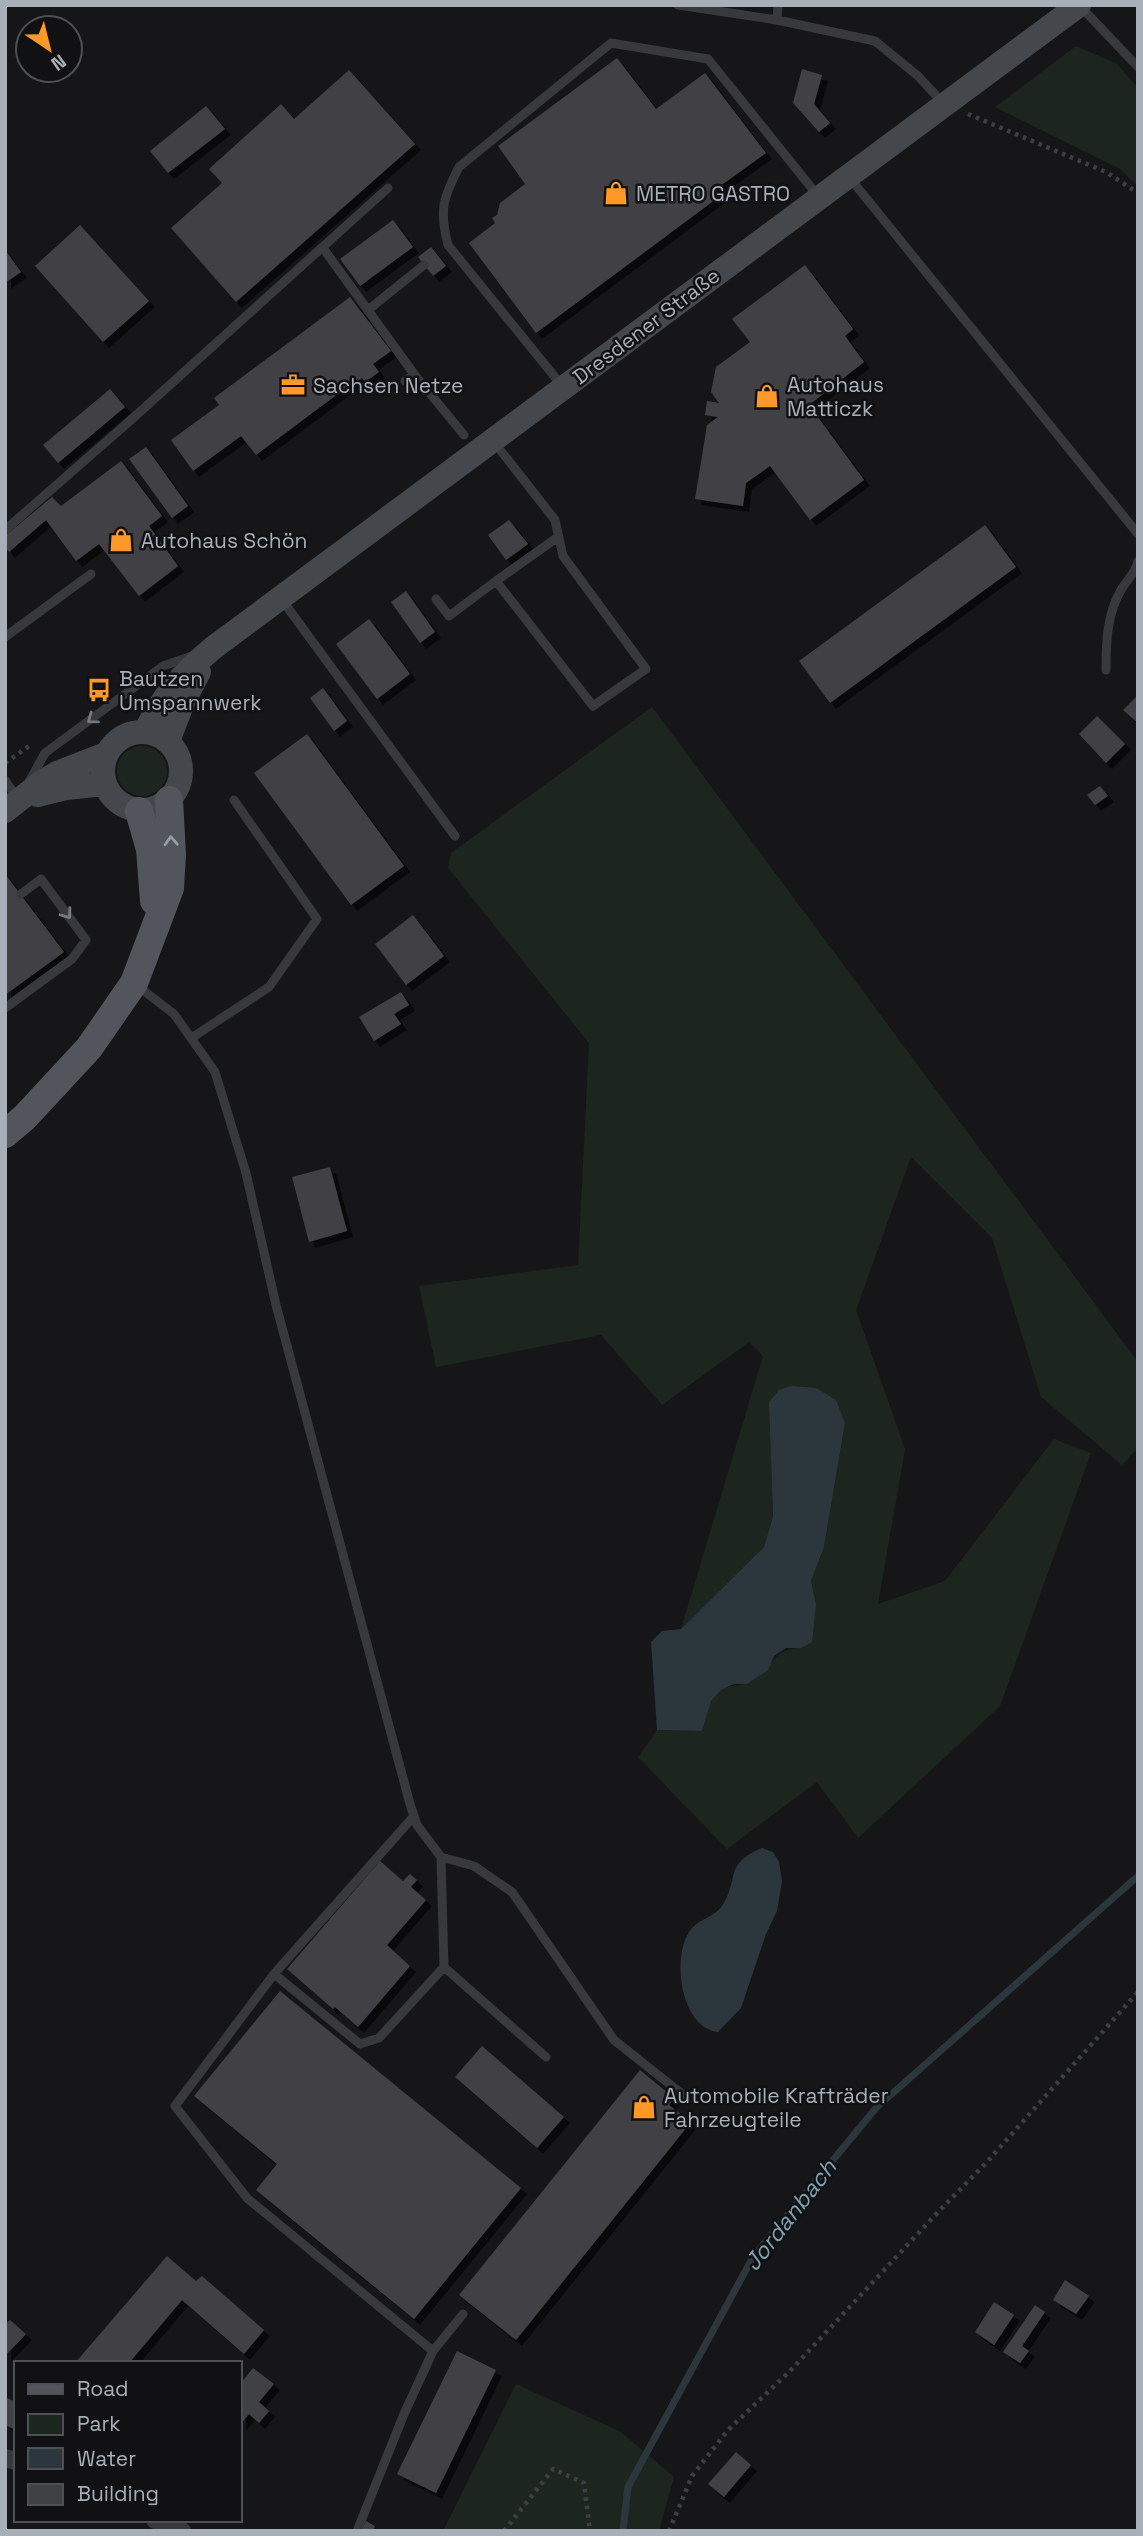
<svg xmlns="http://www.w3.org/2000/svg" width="1143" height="2536" font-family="'Space Grotesk',sans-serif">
  <defs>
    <filter id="shadow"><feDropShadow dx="6" dy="6" stdDeviation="0" flood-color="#0009"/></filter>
  </defs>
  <rect width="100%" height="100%" fill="#161618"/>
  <path fill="#1d261e" d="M1076 46 1117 64 1138 88V186L1120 169 995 107Z
    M652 707 1138 1362V1448L1122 1465 1041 1397 992 1238 911 1157 856 1310 905 1449 878 1604 945 1581 1054 1439 1091 1453 1000 1706 858 1838 817 1782 727 1849 638 1757 657 1730 702 1731C705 1721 707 1708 712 1700 725 1680 737 1689 750 1682 774 1670 770 1649 801 1648L816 1604 811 1581 824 1547 845 1423 769 1402 773 1516 764 1547 681 1629 763 1356 749 1342 662 1405 601 1335 436 1367 419 1286 578 1265 589 1043 448 868 451 853Z
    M117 771a25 25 0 1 1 50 0a25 25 0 1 1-50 0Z
    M516 2384 621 2432 674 2477 659 2531H443Z"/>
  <path fill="#2b373d" d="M791 1386 816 1388 836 1400 845 1423 824 1547 811 1581 816 1604 812 1642 801 1648H786L774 1656 768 1670 747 1684H734L721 1690 711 1701 702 1731 657 1730 651 1642 662 1631 681 1629 764 1547 773 1516 769 1402 779 1390Z
    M762 1848 773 1852 779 1862 782 1881 777 1911 766 1934 741 2008 718 2032C680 2028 670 1953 692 1928 700 1919 714 1917 722 1906 740 1879 723 1864 762 1848Z"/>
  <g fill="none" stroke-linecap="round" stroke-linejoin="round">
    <path stroke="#2b373d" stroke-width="7" d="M623 2531 628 2487 753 2257 876 2108 1138 1876"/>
  </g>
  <path fill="#404145" filter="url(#shadow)" d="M617 58 656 109 705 73 766 153 716 189 720 196 536 333 469 243 495 223 492 218 497 215 500 203 525 184 498 146Z
    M802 69 822 75 814 104 830 123 819 132 793 103Z
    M349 70 415 144 236 302 171 228 222 183 209 169 281 104 294 119Z
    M206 106 225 129 168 173 150 151Z
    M393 220 413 247 360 286 340 259Z
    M80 225 149 301 103 342 35 266Z
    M431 247 446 266 433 276 418 257Z
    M5 250 21 272 5 283Z
    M805 265 853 329 845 336 864 362 809 405 864 480 810 520 770 466 746 483 743 506 695 499 707 425 718 417 705 415 707 401 719 403 711 392 716 367 750 342 732 319Z
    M350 297 391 351 373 364 379 372 365 382 362 378 348 389 347 387 256 455 241 436 193 471 171 440 219 405 214 398Z
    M110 389 125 407 58 463 43 445Z
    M146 447 188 506 172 518 129 459Z
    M121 461 162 516 149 526 178 566 139 596 99 544 76 561 46 520 9 552 5 547V536L52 497 61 506Z
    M509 520 528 544 506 560 488 535Z
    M985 525 1016 567 830 703 799 661Z
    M406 591 435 632 420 643 391 602Z
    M369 619 410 674 377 699 336 644Z
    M323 688 347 721 334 731 310 698Z
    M1138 695V723L1123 710Z
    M1097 716 1125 744 1106 763 1079 734Z
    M307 734 404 866 351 905 254 773Z
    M1100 786 1108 796 1095 805 1087 795Z
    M5 874 64 952 5 995Z
    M413 915 444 956 406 985 375 944Z
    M401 992 409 1005 394 1014 401 1024 374 1041 359 1017Z
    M330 1167 347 1231 309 1242 292 1177Z
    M380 1861 403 1881 410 1874 417 1880 411 1887 426 1900 387 1945 410 1966 358 2027 335 2007 333 2009 287 1969Z
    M280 1991 521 2188 414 2319 256 2190 277 2164 194 2096Z
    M482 2046 564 2117 537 2148 455 2077Z
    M640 2070 674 2098 669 2105 691 2122 516 2340 459 2295Z
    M167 2256 196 2281 202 2276 264 2330 244 2354 182 2300 129 2363H75Z
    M1065 2280 1089 2296 1076 2314 1053 2300Z
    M994 2302 1014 2315 994 2345 975 2332Z
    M1035 2305 1045 2312 1022 2346 1029 2351 1020 2363 1003 2352Z
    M10 2320 26 2334 5 2356V2324Z
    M457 2351 496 2370 436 2493 397 2474Z
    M253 2368 274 2384 259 2402 269 2411 259 2423 249 2414 240 2425V2384Z
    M5 2397 16 2402V2430L5 2425Z
    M736 2452 751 2465 724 2497 708 2484Z
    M366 2521 375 2526 373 2531H361Z"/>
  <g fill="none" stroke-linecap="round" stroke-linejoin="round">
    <path stroke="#3c4044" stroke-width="4.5" stroke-dasharray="3.5 5" stroke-linecap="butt" d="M968 114 1106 172 1138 193
      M5 763 32 744
      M504 2531 553 2469 584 2483 590 2531
      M669 2531 692 2476 728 2430 790 2371 939 2211 986 2163 1138 1992"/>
    <path stroke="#37393d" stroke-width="9" d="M678 5 777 20
      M778 5 777 20 875 41 918 76 943 103
      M1079 5 1138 67
      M849 177 1138 534
      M323 248 414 374 464 435
      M368 310 424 265
      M405 381 414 374
      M563 387 448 245C439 210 443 198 459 167L611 43 708 59 818 196
      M494 442 555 520 563 556 646 669 593 706 496 581 558 537
      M5 530 132 419 388 188
      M436 599 449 616 496 581
      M282 600 455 836
      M5 637 91 574
      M1106 670C1106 642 1107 614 1121 590 1127 580 1136 572 1138 561
      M5 780 17 798
      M29 782 45 753 163 666 192 656
      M135 984 174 1014 215 1072 246 1173 276 1305 410 1804 417 1825 441 1857
      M5 1008 72 959 86 940 41 879 21 894
      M193 1037 269 987 317 919 234 800
      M414 1816 274 1974 175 2106 247 2198 433 2351
      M444 1967 546 2057
      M274 1974 360 2044 379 2038 444 1967 441 1857 474 1866 512 1892 614 2040 687 2098
      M357 2531 404 2414 433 2351 463 2314"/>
    <path stroke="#37393d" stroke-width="18" d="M5 2458 16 2461
      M155 2520 182 2531"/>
    <path stroke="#44484d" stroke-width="24" d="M103 771a39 39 0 1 1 78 0a39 39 0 1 1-78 0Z
      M145 732C163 695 182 674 213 648L1079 5
      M168 741 184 700 199 672
      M37 795 66 788 104 784
      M5 811 42 782 57 773 106 754"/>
    <path stroke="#52565c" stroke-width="28" d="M139 811 150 849 154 901
      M5 1134 25 1117 89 1048 134 983 170 888 172 854 169 800"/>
  </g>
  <defs><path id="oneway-chevron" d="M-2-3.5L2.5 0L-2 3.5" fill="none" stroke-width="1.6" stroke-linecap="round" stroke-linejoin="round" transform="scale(1.75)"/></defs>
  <g stroke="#757a81">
    <use href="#oneway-chevron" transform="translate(92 719) rotate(144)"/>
    <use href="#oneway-chevron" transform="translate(67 914) rotate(54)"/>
  </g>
  <use stroke="#969da6" href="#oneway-chevron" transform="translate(171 841) rotate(-93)"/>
  <defs>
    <g id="shop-bare" transform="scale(1.89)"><path d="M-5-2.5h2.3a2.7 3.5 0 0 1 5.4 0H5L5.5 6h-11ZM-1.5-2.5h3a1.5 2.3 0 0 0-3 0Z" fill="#fe9928" stroke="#111113" stroke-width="2.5" paint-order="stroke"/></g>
    <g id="office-bare" transform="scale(1.89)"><path d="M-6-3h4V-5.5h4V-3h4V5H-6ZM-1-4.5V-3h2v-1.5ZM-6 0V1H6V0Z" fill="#fe9928" stroke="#111113" stroke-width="2.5" paint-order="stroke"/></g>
    <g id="bus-bare" transform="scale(1.89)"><path d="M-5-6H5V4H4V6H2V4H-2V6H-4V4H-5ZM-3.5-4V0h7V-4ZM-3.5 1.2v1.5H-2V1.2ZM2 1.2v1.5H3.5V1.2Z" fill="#fe9928" stroke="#111113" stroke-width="2.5" paint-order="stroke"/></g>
  </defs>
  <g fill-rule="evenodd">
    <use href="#shop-bare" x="616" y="193"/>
    <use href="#office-bare" x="293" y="385"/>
    <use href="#shop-bare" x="767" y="396"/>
    <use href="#shop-bare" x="121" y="540"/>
    <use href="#bus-bare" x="99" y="690"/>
    <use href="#shop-bare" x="644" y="2107"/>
  </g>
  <g text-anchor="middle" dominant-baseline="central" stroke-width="5" stroke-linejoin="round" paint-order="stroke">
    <g font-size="21" fill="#a7afb9" stroke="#111113" text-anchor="start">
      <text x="636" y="193">METRO GASTRO</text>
      <text x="787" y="384">Autohaus<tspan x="787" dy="24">Matticzk</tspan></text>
      <text x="313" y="385">Sachsen Netze</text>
      <text x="141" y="540">Autohaus Schön</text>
      <text x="119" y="678">Bautzen<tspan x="119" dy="24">Umspannwerk</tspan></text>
      <text x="664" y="2095">Automobile Krafträder<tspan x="664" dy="24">Fahrzeugteile</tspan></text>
    </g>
    <g font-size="21" fill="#a7afb9" stroke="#111113">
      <text transform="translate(646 326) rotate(-37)">Dresdener Straße</text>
    </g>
    <g font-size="23" font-style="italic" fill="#7ca3b6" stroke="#111113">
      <text transform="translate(790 2215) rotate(-52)">Jordanbach</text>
    </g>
  </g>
  <rect width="1143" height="2536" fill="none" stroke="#a7afb9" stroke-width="14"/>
  <rect x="14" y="2361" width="228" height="161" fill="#111113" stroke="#4d5055" stroke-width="2"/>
  <rect x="28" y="2384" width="35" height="10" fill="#52565c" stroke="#4d5055" stroke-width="2"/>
  <text x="77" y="2396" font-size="21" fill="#a7afb9">Road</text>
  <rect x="28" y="2414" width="35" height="21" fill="#1d261e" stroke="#4d5055" stroke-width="2"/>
  <text x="77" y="2431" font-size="21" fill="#a7afb9">Park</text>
  <rect x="28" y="2448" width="35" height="21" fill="#2b373d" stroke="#4d5055" stroke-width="2"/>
  <text x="77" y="2466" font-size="21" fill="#a7afb9">Water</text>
  <rect x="28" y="2484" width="35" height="21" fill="#404145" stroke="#4d5055" stroke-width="2"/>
  <text x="77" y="2501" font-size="21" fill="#a7afb9">Building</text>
  <g transform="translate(49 49) rotate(145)"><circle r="33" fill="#111113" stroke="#4d5055" stroke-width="2"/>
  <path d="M0-5L12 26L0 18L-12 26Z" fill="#fe9928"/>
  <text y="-10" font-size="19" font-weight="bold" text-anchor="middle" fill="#a7afb9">N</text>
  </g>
</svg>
